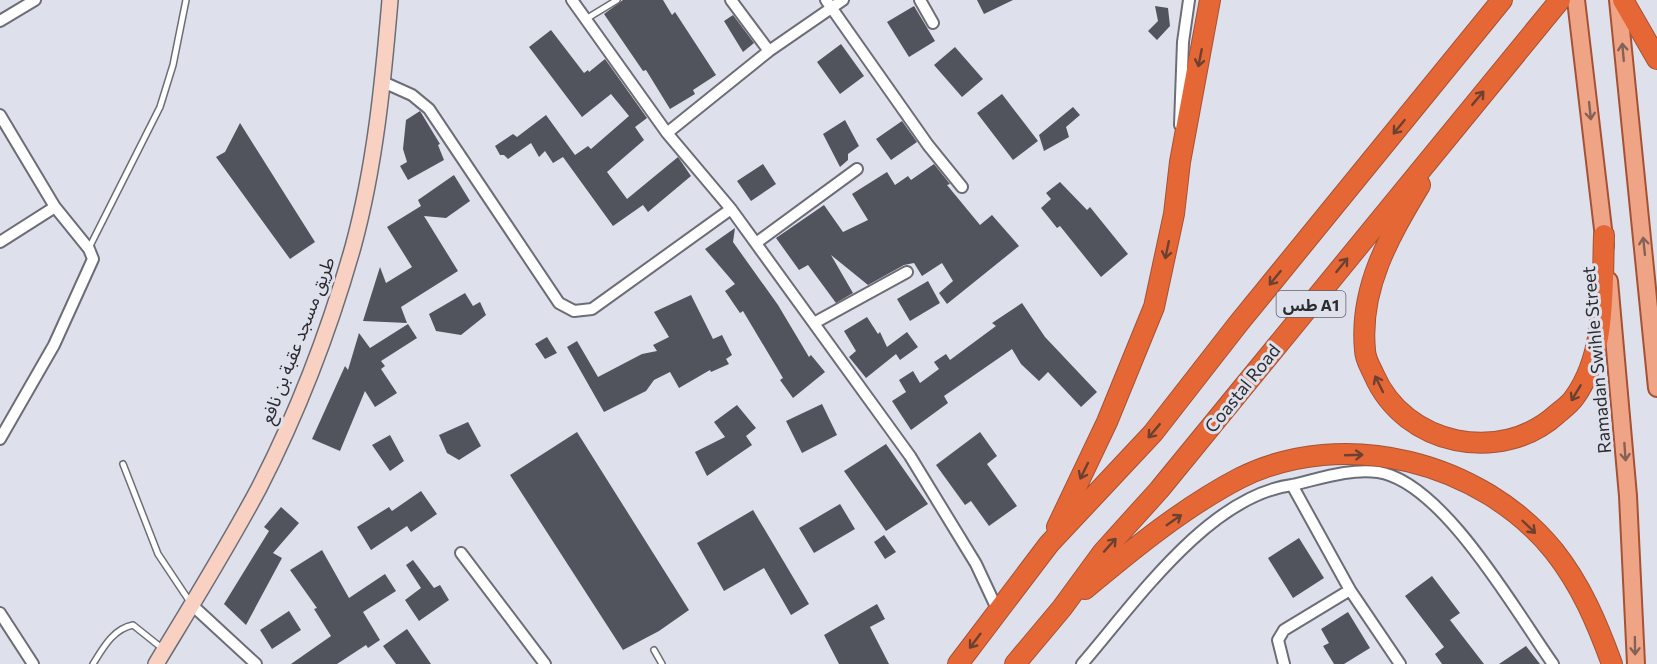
<svg xmlns="http://www.w3.org/2000/svg" width="1657" height="664" font-family="Commissioner,'Noto Sans Arabic',sans-serif">
  <rect width="100%" height="100%" fill="#dee1ec"/>
  <path fill="#51545d" d="M623 0H663L672 15 675 12 716 75 693 90 695 94 670 109 646 70 643 71 604 14Z
    M977 0H1013L984 14Z
    M914 6 935 41 909 57 887 22Z
    M1155 6 1168 8 1170 26 1157 40 1148 31 1158 21Z
    M733 15 754 43 743 52 724 21Z
    M551 30 584 73 588 70 589 72 605 59 647 118 635 127 644 140 607 172 627 199 678 157 691 176 648 212 643 205 613 226 563 157 553 163 545 151 539 157 531 143 508 159 504 155H500L495 146 513 134 517 137 546 115 575 155 588 146 591 149 629 116 611 94 582 117 529 47Z
    M841 44 864 76 840 94 817 62Z
    M955 47 983 79 962 97 934 65Z
    M1002 94 1038 141 1013 160 977 113Z
    M1073 107 1080 115 1066 127 1069 137 1044 151 1039 135Z
    M420 111 440 144 438 145 444 160 408 180 400 166 407 162 403 149 406 120Z
    M845 120 859 146 848 154V160L840 167 823 134Z
    M902 121 917 142 891 160 876 139Z
    M240 123 315 242 290 259 216 157 225 152Z
    M763 164 776 184 751 201 737 181Z
    M934 164 950 184 947 185 980 225 992 215 1019 246 947 304 939 293 953 281 942 263 922 276 914 263 904 265 868 285 831 255 853 293 836 303 808 265 799 270 776 238 824 205 843 232 868 220 852 194 887 172 895 185 908 176 911 180Z
    M454 175 470 201 446 218 424 216 458 271 401 307 407 323 363 321 380 267 386 283 412 267 387 227 421 206 418 200Z
    M1060 182 1087 210 1090 207 1128 254 1101 277 1060 226 1057 228 1041 208 1051 199 1046 193Z
    M735 228 733 242 778 305 809 357 811 355 825 372 793 398 780 380 783 378 743 311 740 313 725 291 735 284 705 249Z
    M928 281 940 303 910 321 897 299Z
    M465 293 473 306 480 302 486 315 461 335 436 331 429 314Z
    M691 295 713 339 722 335 732 355 726 359 729 364 711 372 710 370 679 388 670 372 654 380 646 391 604 412 567 347 577 341 598 377 642 354 657 351 653 345 669 337 654 312Z
    M1022 303 1045 337 1097 392 1081 407 1048 372 1039 381 1021 364 1012 349 944 396 948 403 911 430 892 401 906 392 899 380 913 371 920 383 939 369 934 362 946 354 950 360 996 326 992 323Z
    M867 317 878 334 880 332 887 347 907 332 918 347 900 360 896 354 866 378 849 357 856 351 844 331Z
    M408 324 417 338 381 361 385 366 381 369 397 393 375 407 365 391 340 451 312 439 345 366 348 370 359 333 370 348Z
    M547 337 557 353 545 359 535 344Z
    M822 404 837 435 802 453 786 421Z
    M737 405 756 428 746 436 752 445 707 476 695 452 725 437 714 422Z
    M468 422 481 446 459 460 447 453 439 435Z
    M577 432 689 610 659 631 623 650 510 475Z
    M980 432 997 456 987 464 1017 506 989 526 971 501 965 505 936 465Z
    M390 435 404 461 390 471 372 445Z
    M886 444 928 504 886 531 844 471Z
    M421 491 437 514 411 532 407 526 371 550 357 527 389 507 392 511Z
    M840 504 855 529 814 553 799 528Z
    M281 507 299 523 273 553 282 558 246 625 224 604 269 531 264 527Z
    M753 510 809 604 791 615 764 568 724 591 697 543Z
    M884 535 896 552 885 559 874 542Z
    M1299 538 1324 578 1293 598 1268 558Z
    M322 550 349 598 385 574 396 591 363 612 380 640 368 648 366 645 337 664H291L331 636 314 609 317 608 290 570Z
    M413 560 434 588 440 585 449 600 419 621 405 600 421 588 406 565Z
    M1432 576 1460 613 1450 620 1484 664H1442L1435 654 1444 647 1405 596Z
    M877 604 885 619 870 627 889 664H839L824 635Z
    M289 611 301 630 272 649 260 630Z
    M1348 612 1370 648 1344 664H1334L1323 646 1329 643 1321 629Z
    M407 629 431 664H396L383 646Z
    M1526 646 1540 664H1499Z"/>
  <g fill="none" stroke-linecap="round" stroke-linejoin="round">
    <g stroke="#6b6e77" stroke-width="8">
      <path id="lane" d="M586 19 617 0
        M89 248 160 107 173 65 186 0
        M123 464 158 554 190 602
        M654 650 662 664
        M93 664C103 648 113 629 133 625L163 649"/>
    </g>
    <g stroke="#6b6e77" stroke-width="14">
      <path id="street" d="M572 0 667 133 731 209 910 456 976 564 998 611
        M731 0 769 51
        M826 0 928 145 962 187
        M920 0 933 23
        M0 21 35 0
        M383 82 412 95 429 109 559 303 574 311 592 309 731 209
        M0 115 55 207 0 242
        M1180 125 1183 42 1189 0
        M667 133 769 51 843 0
        M756 243 857 169
        M814 323 907 272
        M0 439 54 345 93 259 89 249 55 207
        M1292 485C1319 479 1350 468 1378 472 1443 482 1516 612 1553 664
        M461 553 545 664
        M192 605 256 664
        M0 613 33 664
        M1082 664C1134 604 1208 496 1292 485L1350 590 1400 664
        M1284 664 1278 640 1284 630 1350 590"/>
    </g>
    <g stroke="#6b6e77" stroke-width="18">
      <path id="secondary" d="M156 664C191 606 227 548 259 488 298 412 330 328 353 247 375 166 383 83 390 0"/>
    </g>
    <g stroke="#a55234" stroke-width="20">
      <path id="primary" d="M1576 0 1605 246
        M1618 0 1657 388
        M1609 281 1628 496 1636 664"/>
    </g>
    <g stroke="#a55234" stroke-width="22">
      <path id="highway" d="M1623 0 1657 59
        M1420 185C1389 237 1359 288 1365 350 1365 359 1371 368 1374 375 1405 446 1501 465 1557 414 1563 409 1570 404 1574 398 1607 353 1602 288 1604 235
        M1057 527 1107 422 1154 307 1174 214 1180 162 1210 0
        M1085 589C1133 549 1184 507 1240 478 1344 426 1482 462 1554 551 1581 585 1597 623 1612 664
        M958 664 1049 544 1153 433 1238 324 1502 0
        M1015 664 1062 608 1103 552 1159 490 1560 0"/>
    </g>
    <use href="#lane" stroke="#fff" stroke-width="5"/>
    <use href="#street" stroke="#fff" stroke-width="10"/>
    <use href="#secondary" stroke="#f8d1c3" stroke-width="15"/>
    <use href="#primary" stroke="#f0a486" stroke-width="16"/>
    <use href="#highway" stroke="#e66736" stroke-width="20"/>
  </g>
  <defs><path id="oneway-shaft" d="M-6 0H5M1.5-3L5.5 0L1.5 3" fill="none" stroke-width="1.6" stroke-linecap="round" stroke-linejoin="round" transform="scale(1.5)"/></defs>
  <g stroke="#846257">
    <use href="#oneway-shaft" transform="translate(1623 52) rotate(-95)"/>
    <use href="#oneway-shaft" transform="translate(1590 111) rotate(84)"/>
    <use href="#oneway-shaft" transform="translate(1644 246) rotate(-96)"/>
    <use href="#oneway-shaft" transform="translate(1625 452) rotate(86)"/>
    <use href="#oneway-shaft" transform="translate(1635 646) rotate(89)"/>
  </g>
  <g stroke="#6c4132">
    <use href="#oneway-shaft" transform="translate(1200 58) rotate(101)"/>
    <use href="#oneway-shaft" transform="translate(1478 98) rotate(-50)"/>
    <use href="#oneway-shaft" transform="translate(1399 127) rotate(129)"/>
    <use href="#oneway-shaft" transform="translate(1167 250) rotate(102)"/>
    <use href="#oneway-shaft" transform="translate(1342 265) rotate(-51)"/>
    <use href="#oneway-shaft" transform="translate(1275 278) rotate(129)"/>
    <use href="#oneway-shaft" transform="translate(1379 384) rotate(-116)"/>
    <use href="#oneway-shaft" transform="translate(1576 393) rotate(121)"/>
    <use href="#oneway-shaft" transform="translate(1154 431) rotate(130)"/>
    <use href="#oneway-shaft" transform="translate(1354 455) rotate(-2)"/>
    <use href="#oneway-shaft" transform="translate(1084 471) rotate(116)"/>
    <use href="#oneway-shaft" transform="translate(1174 520) rotate(-35)"/>
    <use href="#oneway-shaft" transform="translate(1529 527) rotate(44)"/>
    <use href="#oneway-shaft" transform="translate(1110 545) rotate(-48)"/>
    <use href="#oneway-shaft" transform="translate(975 641) rotate(127)"/>
  </g>
  <g text-anchor="middle" dominant-baseline="central" stroke-width="6" stroke-linejoin="round" paint-order="stroke">
    <rect fill="#dee1ec" stroke="#616268" stroke-width="1.5" x="1276.5" y="291" width="69" height="26" rx="4.5"/>
    <g font-size="16" font-weight="bold" fill="#2b2c30">
      <text x="1311" y="304">طس A1</text>
    </g>
    <g font-size="18" fill="#2b2c30" stroke="#dee1ec">
      <text transform="translate(297 340) rotate(-69)">طريق مسجد عقبة بن نافع</text>
      <text transform="translate(1596 360) rotate(-95)">Ramadan Swihle Street</text>
      <text transform="translate(1242 388) rotate(-51)">Coastal Road</text>
    </g>
  </g>
</svg>
